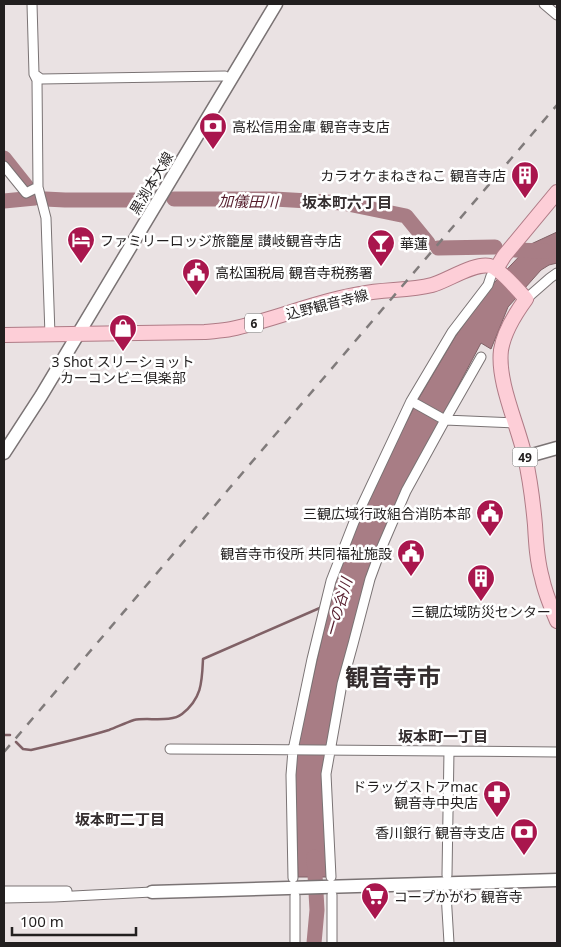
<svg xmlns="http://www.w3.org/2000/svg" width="561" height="947" font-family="'Noto Sans','Noto Sans JP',sans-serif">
  <rect width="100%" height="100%" fill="#eae2e3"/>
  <path fill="#a87d85" stroke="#806166" d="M557 232V263L549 265 541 270 508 307 491 349 481 343 404 488 369 572 330 739 328 877H298L295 768 299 740 337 571 375 482 419 398 455 337 493 284 531 244Z"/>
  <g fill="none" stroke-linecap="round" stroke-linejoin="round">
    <path stroke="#806166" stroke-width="2.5" d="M4 735H10
      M16 742 23 749 31 750C57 744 83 738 109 730 117 727 125 723 134 720 147 717 171 723 182 714 202 698 202 682 203 659L322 607"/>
    <path stroke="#a87d85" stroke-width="15" d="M4 158 27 187
      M45 199 65 200H146
      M174 199H274L343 203 406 216 428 243
      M4 201 35 198
      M438 248 495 247
      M515 250 546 251
      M314 943 317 910 314 857"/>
    <g stroke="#7a7374" stroke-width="11">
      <path id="street" d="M32 4 34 74 37 80 38 187 46 218 50 335
        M544 4 557 15
        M34 74 41 79 225 76
        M4 166 26 193 38 187
        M526 299 550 278 557 273
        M411 401 445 420 481 357
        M170 749 449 751 447 875
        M449 751 557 752
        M331 877 326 774 342 684 353 644 370 579 381 549 406 491 445 420 516 423
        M293 878 291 775 293 750 312 659 331 581 354 522 411 401 452 332 488 285 491 276 496 269
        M4 891H67
        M446 893 449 943
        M295 896V943
        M4 898 54 897 152 892
        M332 943V895"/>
    </g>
    <g stroke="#7a7374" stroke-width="15">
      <path id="secondary" d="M4 453 41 396 276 4
        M525 457 557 448
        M152 892 557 880"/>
    </g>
    <g stroke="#af7b86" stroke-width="16">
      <path id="primary" d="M496 269 504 256 557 192
        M4 335 205 332C213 331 222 331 231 329 275 320 316 301 360 294 384 289 409 291 432 285 447 281 475 262 490 266 499 268 519 291 526 299 515 314 504 331 501 350 497 382 518 425 525 457 530 479 533 503 535 525 536 543 537 561 542 578 545 593 551 607 557 621"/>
    </g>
    <use href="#street" stroke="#fff" stroke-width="9"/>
    <use href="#secondary" stroke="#fff" stroke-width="12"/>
    <use href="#primary" stroke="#fdced7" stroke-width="14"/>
    <path stroke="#807b7b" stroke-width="2.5" stroke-dasharray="9 9" stroke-linecap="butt" d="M4 752 557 105"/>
  </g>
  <defs>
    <g id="bank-pin" transform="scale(1.4375)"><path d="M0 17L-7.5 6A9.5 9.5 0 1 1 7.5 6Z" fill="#a9164d" stroke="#fff"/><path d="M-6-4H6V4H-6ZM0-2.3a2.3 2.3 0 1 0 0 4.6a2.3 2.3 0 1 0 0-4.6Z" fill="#fff"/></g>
    <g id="building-pin" transform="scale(1.4375)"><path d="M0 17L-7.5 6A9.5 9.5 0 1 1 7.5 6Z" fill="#a9164d" stroke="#fff"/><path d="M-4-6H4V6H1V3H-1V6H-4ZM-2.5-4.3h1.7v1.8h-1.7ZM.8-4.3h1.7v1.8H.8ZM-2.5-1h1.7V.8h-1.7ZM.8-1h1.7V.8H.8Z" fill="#fff"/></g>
    <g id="hotel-pin" transform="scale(1.4375)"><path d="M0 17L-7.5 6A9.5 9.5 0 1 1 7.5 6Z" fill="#a9164d" stroke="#fff"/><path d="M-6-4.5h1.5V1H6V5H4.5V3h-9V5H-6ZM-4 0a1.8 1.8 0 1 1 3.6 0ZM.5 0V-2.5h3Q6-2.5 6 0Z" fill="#fff"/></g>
    <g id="bar-pin" transform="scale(1.4375)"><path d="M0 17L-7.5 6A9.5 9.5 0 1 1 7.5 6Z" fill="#a9164d" stroke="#fff"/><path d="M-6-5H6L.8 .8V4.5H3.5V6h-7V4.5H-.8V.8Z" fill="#fff"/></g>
    <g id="civic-pin" transform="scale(1.4375)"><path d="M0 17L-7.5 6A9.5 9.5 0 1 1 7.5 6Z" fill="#a9164d" stroke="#fff"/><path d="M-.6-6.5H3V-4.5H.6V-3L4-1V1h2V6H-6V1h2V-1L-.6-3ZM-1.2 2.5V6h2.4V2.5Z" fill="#fff"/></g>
    <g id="shop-pin" transform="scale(1.4375)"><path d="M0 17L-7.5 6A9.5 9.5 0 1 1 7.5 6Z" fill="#a9164d" stroke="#fff"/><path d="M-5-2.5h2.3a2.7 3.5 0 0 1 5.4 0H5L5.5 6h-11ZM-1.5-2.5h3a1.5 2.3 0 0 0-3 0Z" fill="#fff"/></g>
    <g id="pharmacy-pin" transform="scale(1.4375)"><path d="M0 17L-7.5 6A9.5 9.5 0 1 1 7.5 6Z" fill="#a9164d" stroke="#fff"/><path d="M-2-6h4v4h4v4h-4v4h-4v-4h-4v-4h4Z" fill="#fff"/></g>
    <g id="supermarket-pin" transform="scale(1.4375)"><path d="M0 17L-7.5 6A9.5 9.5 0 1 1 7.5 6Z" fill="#a9164d" stroke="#fff"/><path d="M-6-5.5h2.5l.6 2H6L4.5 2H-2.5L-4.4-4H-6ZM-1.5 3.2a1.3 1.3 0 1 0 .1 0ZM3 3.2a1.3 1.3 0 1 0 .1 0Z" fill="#fff"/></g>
  </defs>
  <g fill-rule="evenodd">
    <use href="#bank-pin" x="213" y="126"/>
    <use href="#building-pin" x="525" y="175"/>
    <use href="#hotel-pin" x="81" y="240"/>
    <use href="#bar-pin" x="381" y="243"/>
    <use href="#civic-pin" x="196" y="272"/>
    <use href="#shop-pin" x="123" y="328"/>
    <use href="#civic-pin" x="490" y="513"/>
    <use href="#civic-pin" x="411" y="553"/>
    <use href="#building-pin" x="481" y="578"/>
    <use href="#pharmacy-pin" x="497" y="794"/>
    <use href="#bank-pin" x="524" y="832"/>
    <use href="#supermarket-pin" x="375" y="896"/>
  </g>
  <g text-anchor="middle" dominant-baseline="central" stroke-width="5" stroke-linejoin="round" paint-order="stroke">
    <g fill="#fff" stroke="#646262" stroke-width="1">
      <rect x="245" y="313.5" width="18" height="19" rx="4"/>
      <rect x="512.5" y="447.5" width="25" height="19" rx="4"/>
    </g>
    <g font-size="12" font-weight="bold" fill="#221f1f">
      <text x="254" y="323">6</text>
      <text x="525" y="457">49</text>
    </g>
    <g font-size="14" fill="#221f1f" stroke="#fff" text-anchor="start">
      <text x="232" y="126">高松信用金庫 観音寺支店</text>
      <text x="506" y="175" text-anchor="end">カラオケまねきねこ 観音寺店</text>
      <text x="100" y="240">ファミリーロッジ旅籠屋 讃岐観音寺店</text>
      <text x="400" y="243">華蓮</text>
      <text x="215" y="272">高松国税局 観音寺税務署</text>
      <text x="123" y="361" text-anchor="middle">3 Shot スリーショット<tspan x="123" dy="16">カーコンビニ倶楽部</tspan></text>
      <text x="471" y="513" text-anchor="end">三観広域行政組合消防本部</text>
      <text x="392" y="553" text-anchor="end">観音寺市役所 共同福祉施設</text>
      <text x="481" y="611" text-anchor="middle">三観広域防災センター</text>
      <text x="478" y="786" text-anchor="end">ドラッグストアmac<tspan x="478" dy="16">観音寺中央店</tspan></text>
      <text x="505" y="832" text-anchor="end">香川銀行 観音寺支店</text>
      <text x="394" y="896">コープかがわ 観音寺</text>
    </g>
    <g font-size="14" fill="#221f1f" stroke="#fff">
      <text transform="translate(151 183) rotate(-59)">黒渕本大線</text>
      <text transform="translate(327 304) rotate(-14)">込野観音寺線</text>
    </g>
    <g font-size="15" font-style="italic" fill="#551d2c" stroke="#fff">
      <text transform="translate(248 201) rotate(1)">加儀田川</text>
      <text transform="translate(338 607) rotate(-74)">一の谷川</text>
    </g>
    <g font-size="15" font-weight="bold" fill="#352e2f" stroke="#fff">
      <text x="347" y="202">坂本町六丁目</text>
      <text x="443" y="736">坂本町一丁目</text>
      <text x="120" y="819">坂本町二丁目</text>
    </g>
    <g font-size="24" font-weight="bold" fill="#352e2f" stroke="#fff">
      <text x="393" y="676">観音寺市</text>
    </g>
  </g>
  <rect width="561" height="947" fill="none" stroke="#221f1f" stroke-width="10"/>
  <path d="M12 927v8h124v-8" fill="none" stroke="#221f1f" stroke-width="2.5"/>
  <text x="20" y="927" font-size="15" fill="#221f1f" stroke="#ffffff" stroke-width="4" paint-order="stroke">100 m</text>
</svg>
